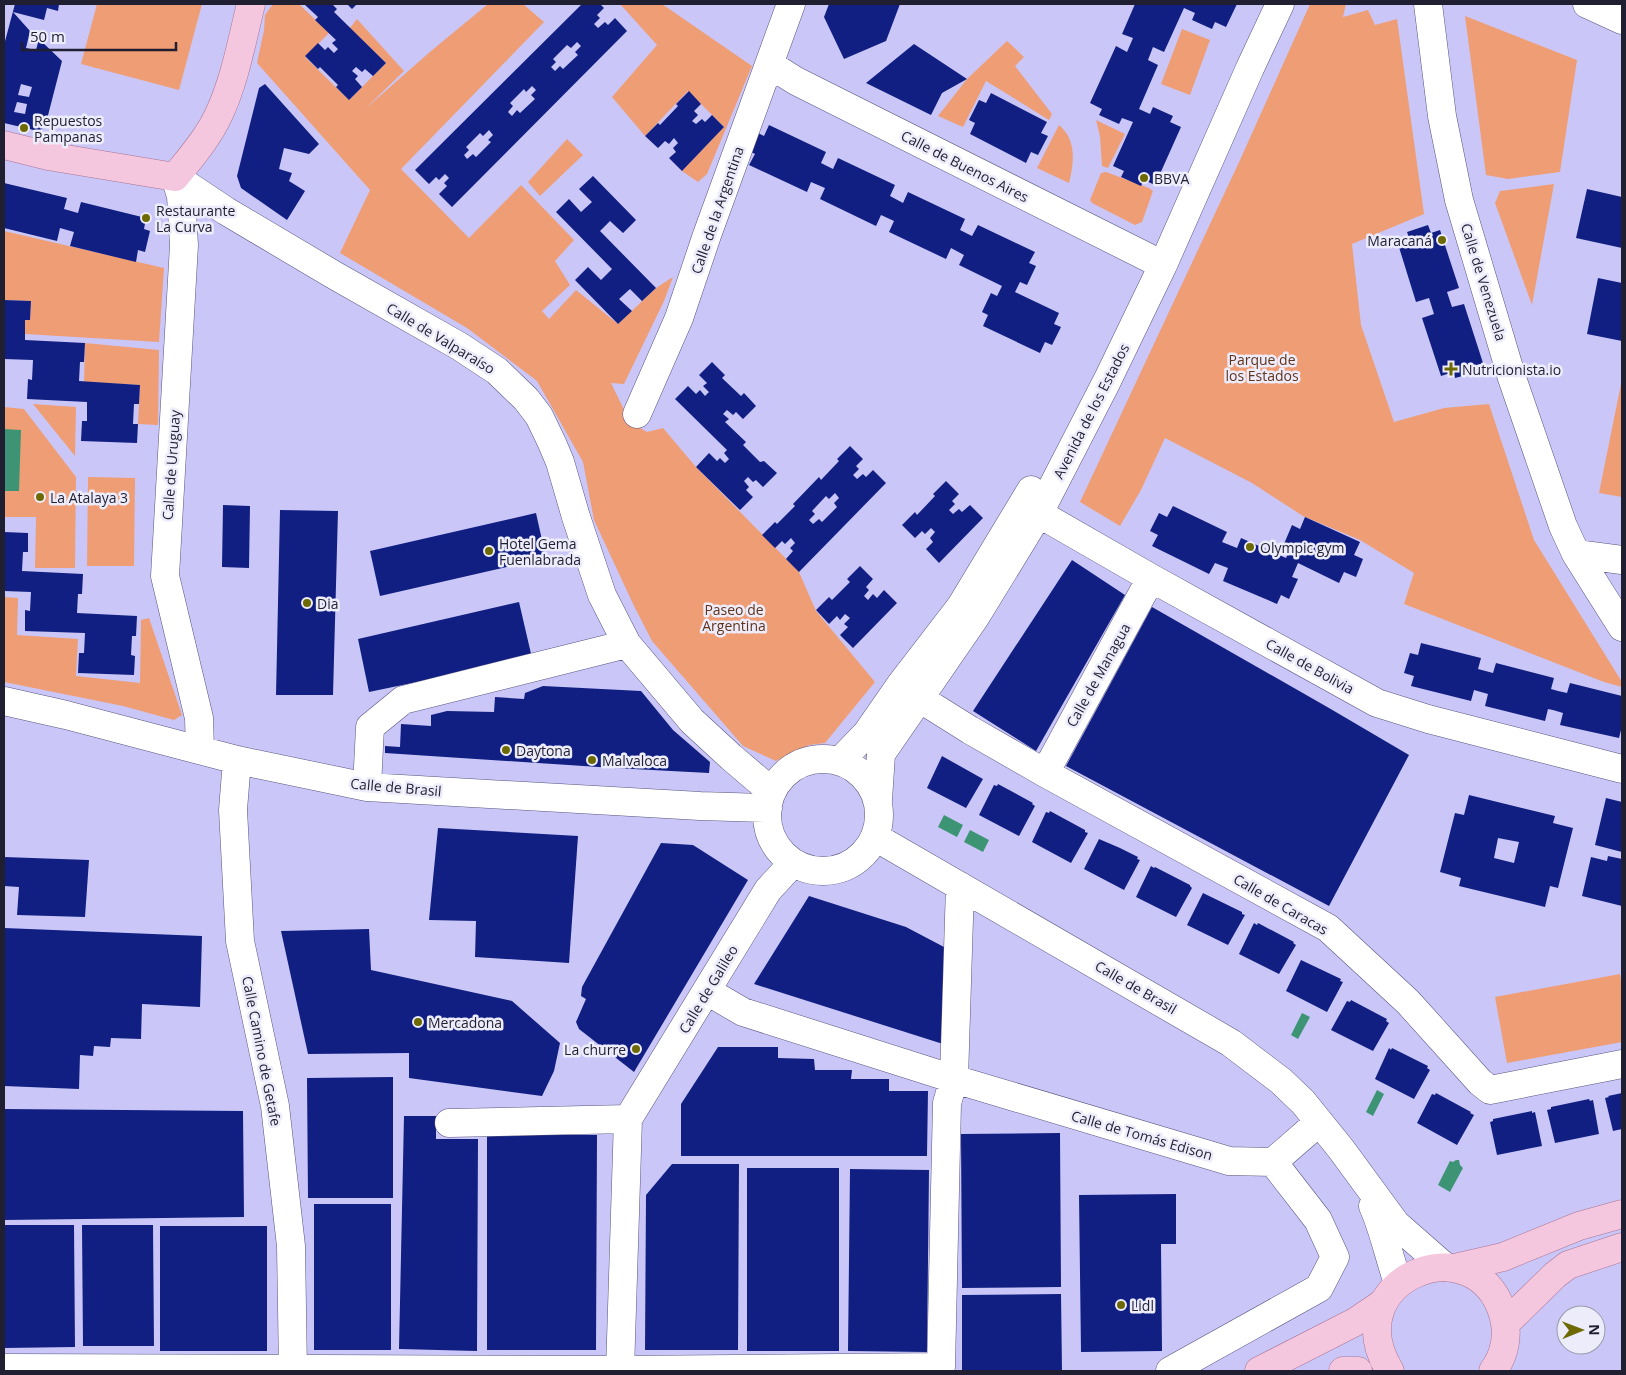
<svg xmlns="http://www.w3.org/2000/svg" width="1626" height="1375" font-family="'Open Sans',sans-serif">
  <rect width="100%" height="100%" fill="#cac7f8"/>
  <path fill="#ef9d74" d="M97 4H202L179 90 81 64Z
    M273 4H299L329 33 305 57 349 100 386 63 350 28 357 19 404 71 365 109 431 51 488 4H523L544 22 401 169 469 238 521 185 574 240 555 261 570 285 542 311 549 319 576 290 618 324 656 288 673 277 664 301 624 384 611 383 630 422 647 432 663 428 696 467 799 572 816 611 875 682 825 743 809 745 776 761 743 746 652 641 634 606 594 520 583 462 537 381 467 328 340 253 370 190 257 63 264 30 265 15Z
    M620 4H662L752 66 707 174 698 182 682 171 724 127 688 91 645 136 612 97 657 45Z
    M1310 4H1346L1343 17 1368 10 1375 25 1397 19 1424 214 1352 244 1361 325 1394 422 1444 408 1489 404 1534 540 1622 682V687L1604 682 1404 604 1414 573 1360 540 1303 516 1252 483 1165 438 1141 490 1120 526 1080 502 1240 160Z
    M1465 16 1577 60 1560 172 1508 179 1486 175Z
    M1182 29 1210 40 1190 95 1161 84Z
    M1007 41 1024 57 1015 66 1052 114 1049 120 986 81 963 127 938 116 967 79Z
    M1096 120 1125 134 1108 168 1102 166 1100 136Z
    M1059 125C1077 140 1074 163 1069 183L1037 168Z
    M567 139 583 155 540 196 528 182Z
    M1106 172 1149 188 1153 191 1142 222 1135 225 1092 203 1090 200 1101 173Z
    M1554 184 1532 305 1495 203 1500 191Z
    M4 231 164 268 159 342 25 334V320H30L31 301 4 300Z
    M85 343 159 350 158 425 138 424 140 385 84 382Z
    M1622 379V497L1599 493Z
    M33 404 76 407 75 456Z
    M4 407 24 409 76 477 75 568H35L36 517H4Z
    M88 477 135 478 134 566H87Z
    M4 597 18 598 17 635 78 639 76 676 140 683 141 620 149 618 182 715 174 720 123 706 4 682Z
    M1620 974 1622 987V1042L1507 1063 1495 997Z"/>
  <path fill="#3c9475" d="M4 429 21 430 19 491H4Z
    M944 815 963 825 957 837 938 827Z
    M970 830 989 840 983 852 964 842Z
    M1302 1013 1310 1017 1298 1039 1291 1035Z
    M1377 1090 1384 1094 1373 1116 1366 1112Z
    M1456 1160H1459L1460 1165 1463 1168 1450 1192 1438 1185 1450 1161 1453 1162Z"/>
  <path fill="#101f81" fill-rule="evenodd" d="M15 4H59L58 11 47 8 44 20 13 12 30 31 26 48 36 50 39 39 62 61 45 127 38 131 4 123V45ZM21 84 32 87 29 97 18 95ZM17 102 27 104 25 114 14 112Z
    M304 4H332L337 9 334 12 386 63 373 76 365 69 362 72 356 67 352 71 358 76 355 79 362 87 349 100 336 87 338 85 320 67 318 69 305 56 318 43 325 50 328 47 334 53 338 49 332 43 336 40 315 20 318 17Z
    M347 4H357L352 9Z
    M582 4H600L604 8 597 15 600 18 594 24 598 28 605 22 608 25 615 18 627 31 452 207 439 194 447 186 444 183 449 178 445 174 439 180 436 177 429 184 415 170ZM577 42 581 46 575 52 578 55 563 69 560 66 555 71 551 67 556 62 553 59 567 45 571 48ZM532 86 536 90 531 95 535 99 520 113 517 110 512 116 508 112 513 106 510 103 524 89 526 92ZM489 130 493 135 488 140 491 142 476 157 473 154 467 159 464 155 469 150 466 147 480 133 483 136Z
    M829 4H900L886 41 844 59 824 17Z
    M1135 4H1237L1226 27 1215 22 1212 29 1192 20 1195 13 1184 8 1164 52 1153 47 1148 60 1158 65 1139 109 1150 114 1153 107 1173 116 1170 122 1181 127 1155 185 1144 180 1141 186 1121 177 1124 171 1113 166 1133 122 1122 118 1119 124 1099 115 1102 109 1090 103 1116 46 1127 52 1133 38 1122 34Z
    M914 44 967 79 942 93 931 115 866 83Z
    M265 84 319 144 309 154 284 148 279 169 292 173 289 181 305 191 287 220 241 188 237 176 259 88Z
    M689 91 701 104 694 111 698 115 692 121 696 124 702 119 705 122 712 115 724 127 682 171 669 158 676 152 673 148 678 143 674 138 669 144 665 141 658 148 645 136 658 123 660 125 678 106 676 104Z
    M991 93 1047 122 1041 133 1048 136 1038 155 1031 152 1026 163 970 134 975 123 969 120 979 100 986 103Z
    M769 125 826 152 821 163 833 169 838 158 895 185 890 196 903 203 908 192 965 219 960 230 972 236 978 225 1035 252 1029 263 1036 266 1027 285 1020 282 1015 292 1059 313 1054 324 1061 327 1052 345 1045 342 1040 353 983 326 988 315 982 312 991 293 997 296 1002 286 959 265 964 255 951 248 946 259 889 232 894 221 881 215 876 226 820 199 825 188 811 182 807 192 749 165 755 154 749 151 758 133 764 136Z
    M593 176 636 220 623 233 610 221 600 231 656 288 642 301 630 289 619 299 632 311 618 324 575 280 588 267 601 280 612 269 556 212 569 199 581 212 592 202 579 189Z
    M4 183 67 198 64 209 78 213 81 202 146 218 144 229 150 231 145 252 138 250 136 262 70 246 74 232 60 228 57 241 4 228Z
    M1587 189 1622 197V248L1576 238Z
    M1428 225 1431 233 1440 230 1459 288 1447 292 1452 307 1464 304 1483 363 1472 367 1474 373 1455 378 1453 372 1441 376 1422 318 1434 314 1429 298 1416 302 1398 244 1410 240 1407 232Z
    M1598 278 1622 283V341L1587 334Z
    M4 300 31 301 30 320H25V340L85 343 84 362H80L79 381 140 385 139 404H134L133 424H138L137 443 81 441 82 421H87V402L27 399 28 379 32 380 33 360 4 359Z
    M712 362 725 375 722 378 741 396 744 393 756 406 743 419 736 412 733 415 727 410 723 414 729 419 725 422 746 442 743 445 760 462 764 461 777 473 763 487 756 480 753 482 748 477 744 481 749 487 746 490 753 497 740 510 696 467 709 453 717 461 720 458 725 463 729 459 724 453 727 450 675 399 688 386 696 394 700 390 705 396 709 392 703 386 707 383 699 375Z
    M850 446 863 459 856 466 859 469 853 475 857 479 863 474 866 477 873 470 886 483 799 572 786 559 793 551 790 548 795 543 791 538 785 544 782 541 775 548 762 535 775 522 777 524 795 506 793 504 819 477 821 480 839 461 837 459ZM835 493 839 498 834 503 837 507 822 522 819 519 813 524 809 520 815 514 812 511 826 496 829 499Z
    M946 481 959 494 952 501 955 504 949 510 953 514 959 509 962 512 970 505 983 518 939 563 926 549 933 542 930 538 935 532 931 528 925 534 922 531 915 538 902 525 915 512 917 515 935 496 933 494Z
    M223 505 250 506 249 568 222 567Z
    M1173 506 1227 532 1222 542 1237 548 1241 538 1286 558 1291 547 1284 544 1292 525 1300 529 1305 517 1360 542 1354 555 1363 559 1356 577 1344 572 1339 583 1298 563 1292 577 1298 579 1289 599 1281 595 1277 604 1223 581 1228 568 1215 563 1209 574 1152 546 1158 535 1150 531 1159 513 1167 517Z
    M280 510 338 511 333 695H276Z
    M536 513 546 558 380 596 370 551Z
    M4 532 28 533V552H23L22 571 83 574 82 594H78L77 613 137 616 136 636H132L131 655 135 656 134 675 78 673 79 653H84L85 633 25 631V610L30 611 31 592 4 591Z
    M1072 560 1125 595 1036 751 973 711Z
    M860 566 873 579 866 587 869 590 864 596 868 600 873 594 877 598 884 590 897 603 853 648 840 635 848 627 844 624 850 618 845 614 840 620 837 616 829 624 816 610 829 597 832 600 850 582 847 579Z
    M519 602 532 658 369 692 358 639Z
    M1152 607 1329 708 1409 755 1329 906 1066 766Z
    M1421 643 1481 658 1478 669 1493 673 1496 663 1554 678 1551 689 1558 691 1567 693 1570 683 1622 696V726L1619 738 1560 725 1563 713 1553 710 1548 709 1545 721 1485 706 1488 694 1474 690 1471 701 1411 686 1414 676 1404 673 1410 653 1418 655Z
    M543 686 641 691 673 730 710 762 709 773 614 768 385 753V746L400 747 401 724 431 726V715L447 711 494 712 495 697 524 699 525 693Z
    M942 756 983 779 966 808 927 788Z
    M998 784 1033 803 1032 804 1035 806 1019 836 979 815 994 785 997 786Z
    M1469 795 1555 816 1553 823 1573 828 1558 888 1550 886 1545 907 1459 886 1461 878 1440 872 1455 813 1464 815ZM1498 838 1519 842 1514 863 1494 858Z
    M1606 798 1622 802V852L1595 845Z
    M1050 811 1085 830V832L1088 833 1071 863 1032 842 1046 812 1049 813Z
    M438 828 578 836 569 963 475 957 476 921 429 920Z
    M1099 839 1120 848 1138 857 1137 859 1140 860 1124 890 1084 869Z
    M661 843 693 845 748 880 634 1072 579 1029 576 1022 586 999 581 996 582 987Z
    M1608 856 1622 859V906L1582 896 1591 857 1607 861Z
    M4 857 89 860 85 917 17 915 19 887 4 886Z
    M1151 866 1154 868 1155 867 1190 885V886L1192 888 1176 917 1136 897Z
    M1203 893 1242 912V914L1245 915 1228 945 1187 925Z
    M809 896 906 927 944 947 943 1044 754 984Z
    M1254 923 1257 925 1258 923 1294 942 1293 943 1296 945 1279 974 1239 954Z
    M4 928 202 936 200 1007 142 1004 141 1039 111 1038 110 1047 94 1046 93 1056 80 1055 79 1089 4 1086Z
    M369 929 371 970 512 1001 560 1043 554 1071 542 1096 409 1078V1053L308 1054 281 931Z
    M1301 960 1341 979 1340 981 1343 982 1327 1012 1286 991Z
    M1351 1000 1387 1019 1386 1021 1389 1023 1373 1051 1331 1030 1347 1001 1350 1002Z
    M718 1047H778V1058L814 1059 815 1070H852L851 1079H889V1091H928L927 1156H681V1104Z
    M1389 1048 1391 1050 1392 1048 1428 1066 1427 1068 1430 1070 1414 1099 1375 1079Z
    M393 1077V1198H308L307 1078Z
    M1436 1093 1471 1112 1470 1113 1474 1115 1457 1145 1417 1123 1432 1094 1435 1095Z
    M1622 1093V1129L1613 1131 1605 1098 1609 1097 1608 1096Z
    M1589 1099 1590 1101 1593 1100 1599 1134 1555 1143 1547 1110 1551 1109V1107Z
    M4 1109 243 1111 244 1217 4 1220Z
    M1532 1111V1113L1535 1112 1542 1146 1497 1155 1490 1122 1493 1121V1119Z
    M404 1116H436V1139H478L477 1351 399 1349Z
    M1060 1133 1061 1287 962 1288 961 1134Z
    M487 1135H597L596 1350H487Z
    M672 1164H739L738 1350H645L646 1195Z
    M747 1168H839V1351H747Z
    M850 1169 929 1170 927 1352 848 1351Z
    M1176 1194V1244H1161L1162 1351 1081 1352 1079 1195Z
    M314 1204H391V1350H314Z
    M4 1225H74L75 1347 4 1348Z
    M82 1225H153L154 1346H83Z
    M160 1226H267V1351H160Z
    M1061 1294 1062 1371H962V1295Z"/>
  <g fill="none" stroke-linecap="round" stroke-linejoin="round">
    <g stroke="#58547e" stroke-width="29">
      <path id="minor" d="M1428 4 1442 116 1459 200 1512 378 1563 526 1576 554 1622 627
        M1587 4 1622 20
        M769 64 796 81 1163 265
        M175 177 226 211 334 275 459 346 497 371 526 399 539 416 552 443 560 462 576 517 602 595 627 644 692 721 731 757 772 792
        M175 177 181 196 184 245 165 576 199 718 200 750
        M637 414 679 318 707 235 791 4
        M1024 505 1151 578 1377 703 1428 719 1622 769
        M1576 554 1622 560
        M919 698 970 730 1045 773 1328 928 1408 1002 1480 1082 1490 1090 1622 1064
        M4 701 66 715 237 760 367 787 700 806 768 808
        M767 815a56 56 0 1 1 112 0a56 56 0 1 1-112 0Z
        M237 760 233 810 240 941 275 1106 291 1246 293 1371
        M840 761 867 733 901 684 961 606 1031 490
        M1045 773 1151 578
        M367 787 370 727 403 700 627 644
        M878 800 881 754 976 616 1039 513 1107 381 1163 265 1250 68 1280 4
        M875 837 1231 1043 1281 1081 1303 1102 1341 1149 1396 1224 1445 1267
        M707 991 743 1012 954 1079 1229 1161 1273 1162 1319 1122
        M449 1123 628 1119
        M1373 1206C1384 1231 1389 1257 1398 1283
        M4 1368 620 1370 941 1367 947 1103 954 1079 960 886
        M620 1371 628 1119 768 890 793 863
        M1170 1371 1319 1288 1335 1257 1318 1220 1273 1162"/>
    </g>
    <g stroke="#a67494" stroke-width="29">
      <path id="major" d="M4 145 48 156 175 177C191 157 208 138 219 114 235 80 242 40 251 4
        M1455 1268 1503 1257 1579 1226 1622 1214
        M1506 1323 1555 1275 1568 1265 1622 1247
        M1259 1371 1355 1322 1383 1303
        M1343 1371H1358
        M1390 1371C1334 1280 1475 1222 1503 1314 1509 1334 1505 1355 1493 1371"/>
    </g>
    <use href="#minor" stroke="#fff" stroke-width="28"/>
    <use href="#major" stroke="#f5c7df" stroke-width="28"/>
  </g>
  <g fill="#6d6a04" stroke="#edecfb" stroke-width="2">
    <circle cx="24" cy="128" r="5"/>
    <circle cx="1144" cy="178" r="5"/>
    <circle cx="146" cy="218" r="5"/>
    <circle cx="1442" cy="240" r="5"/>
    <path d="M1448.5 361.5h5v5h5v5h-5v5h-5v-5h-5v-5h5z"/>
    <circle cx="40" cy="497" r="5"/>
    <circle cx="1250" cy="547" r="5"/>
    <circle cx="489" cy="551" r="5"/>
    <circle cx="307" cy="603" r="5"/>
    <circle cx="506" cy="750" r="5"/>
    <circle cx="592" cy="760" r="5"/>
    <circle cx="418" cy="1022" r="5"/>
    <circle cx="636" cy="1049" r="5"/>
    <circle cx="1121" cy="1305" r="5"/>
  </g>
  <g text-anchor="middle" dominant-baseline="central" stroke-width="5" stroke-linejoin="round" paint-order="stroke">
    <g font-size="14" fill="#201f31" stroke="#edecfb" text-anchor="start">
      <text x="34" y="120">Repuestos<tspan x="34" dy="16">Pampanas</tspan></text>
      <text x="1154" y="178">BBVA</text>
      <text x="156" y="210">Restaurante<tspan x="156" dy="16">La Curva</tspan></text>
      <text x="1432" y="240" text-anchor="end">Maracaná</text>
      <text x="1462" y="369">Nutricionista.io</text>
      <text x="50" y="497">La Atalaya 3</text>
      <text x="499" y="543">Hotel Gema<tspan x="499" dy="16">Fuenlabrada</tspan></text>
      <text x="1260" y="547">Olympic gym</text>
      <text x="317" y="603">Dia</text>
      <text x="516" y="750">Daytona</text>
      <text x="602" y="760">Malvaloca</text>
      <text x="428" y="1022">Mercadona</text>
      <text x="626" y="1049" text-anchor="end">La churre</text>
      <text x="1131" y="1305">Lidl</text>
    </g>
    <g font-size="14" fill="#201f31" stroke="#edecfb">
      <text transform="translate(965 166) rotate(27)">Calle de Buenos Aires</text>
      <text transform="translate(717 210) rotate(-71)">Calle de la Argentina</text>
      <text transform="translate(1484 282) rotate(73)">Calle de Venezuela</text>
      <text transform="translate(441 338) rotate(31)">Calle de Valparaíso</text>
      <text transform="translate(1091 411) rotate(-63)">Avenida de los Estados</text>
      <text transform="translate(171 465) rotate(-86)">Calle de Uruguay</text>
      <text transform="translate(1310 666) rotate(29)">Calle de Bolivia</text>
      <text transform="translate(1098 675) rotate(-61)">Calle de Managua</text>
      <text transform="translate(396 787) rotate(5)">Calle de Brasil</text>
      <text transform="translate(1281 904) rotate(30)">Calle de Caracas</text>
      <text transform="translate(1136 987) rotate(30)">Calle de Brasil</text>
      <text transform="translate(708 989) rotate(-59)">Calle de Galileo</text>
      <text transform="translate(262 1051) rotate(79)">Calle Camino de Getafe</text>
      <text transform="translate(1142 1135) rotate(16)">Calle de Tomás Edison</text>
    </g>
    <g font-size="14" fill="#62331b" stroke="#edecfb">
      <text x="1262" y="359">Parque de<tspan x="1262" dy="16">los Estados</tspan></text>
      <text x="734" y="609">Paseo de<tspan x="734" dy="16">Argentina</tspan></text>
    </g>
  </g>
  <rect width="1626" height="1375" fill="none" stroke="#201f31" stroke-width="10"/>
  <g transform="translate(1581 1330) rotate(89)"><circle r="24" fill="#edecfb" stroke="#9b9aaa"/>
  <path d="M0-4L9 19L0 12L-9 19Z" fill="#6d6a04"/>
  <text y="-8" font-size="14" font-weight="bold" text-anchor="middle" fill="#201f31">N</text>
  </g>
  <path d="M22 42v8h154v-8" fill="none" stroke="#201f31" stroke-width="2.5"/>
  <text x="30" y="42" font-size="15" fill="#201f31" stroke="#edecfb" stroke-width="4" paint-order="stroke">50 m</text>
</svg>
